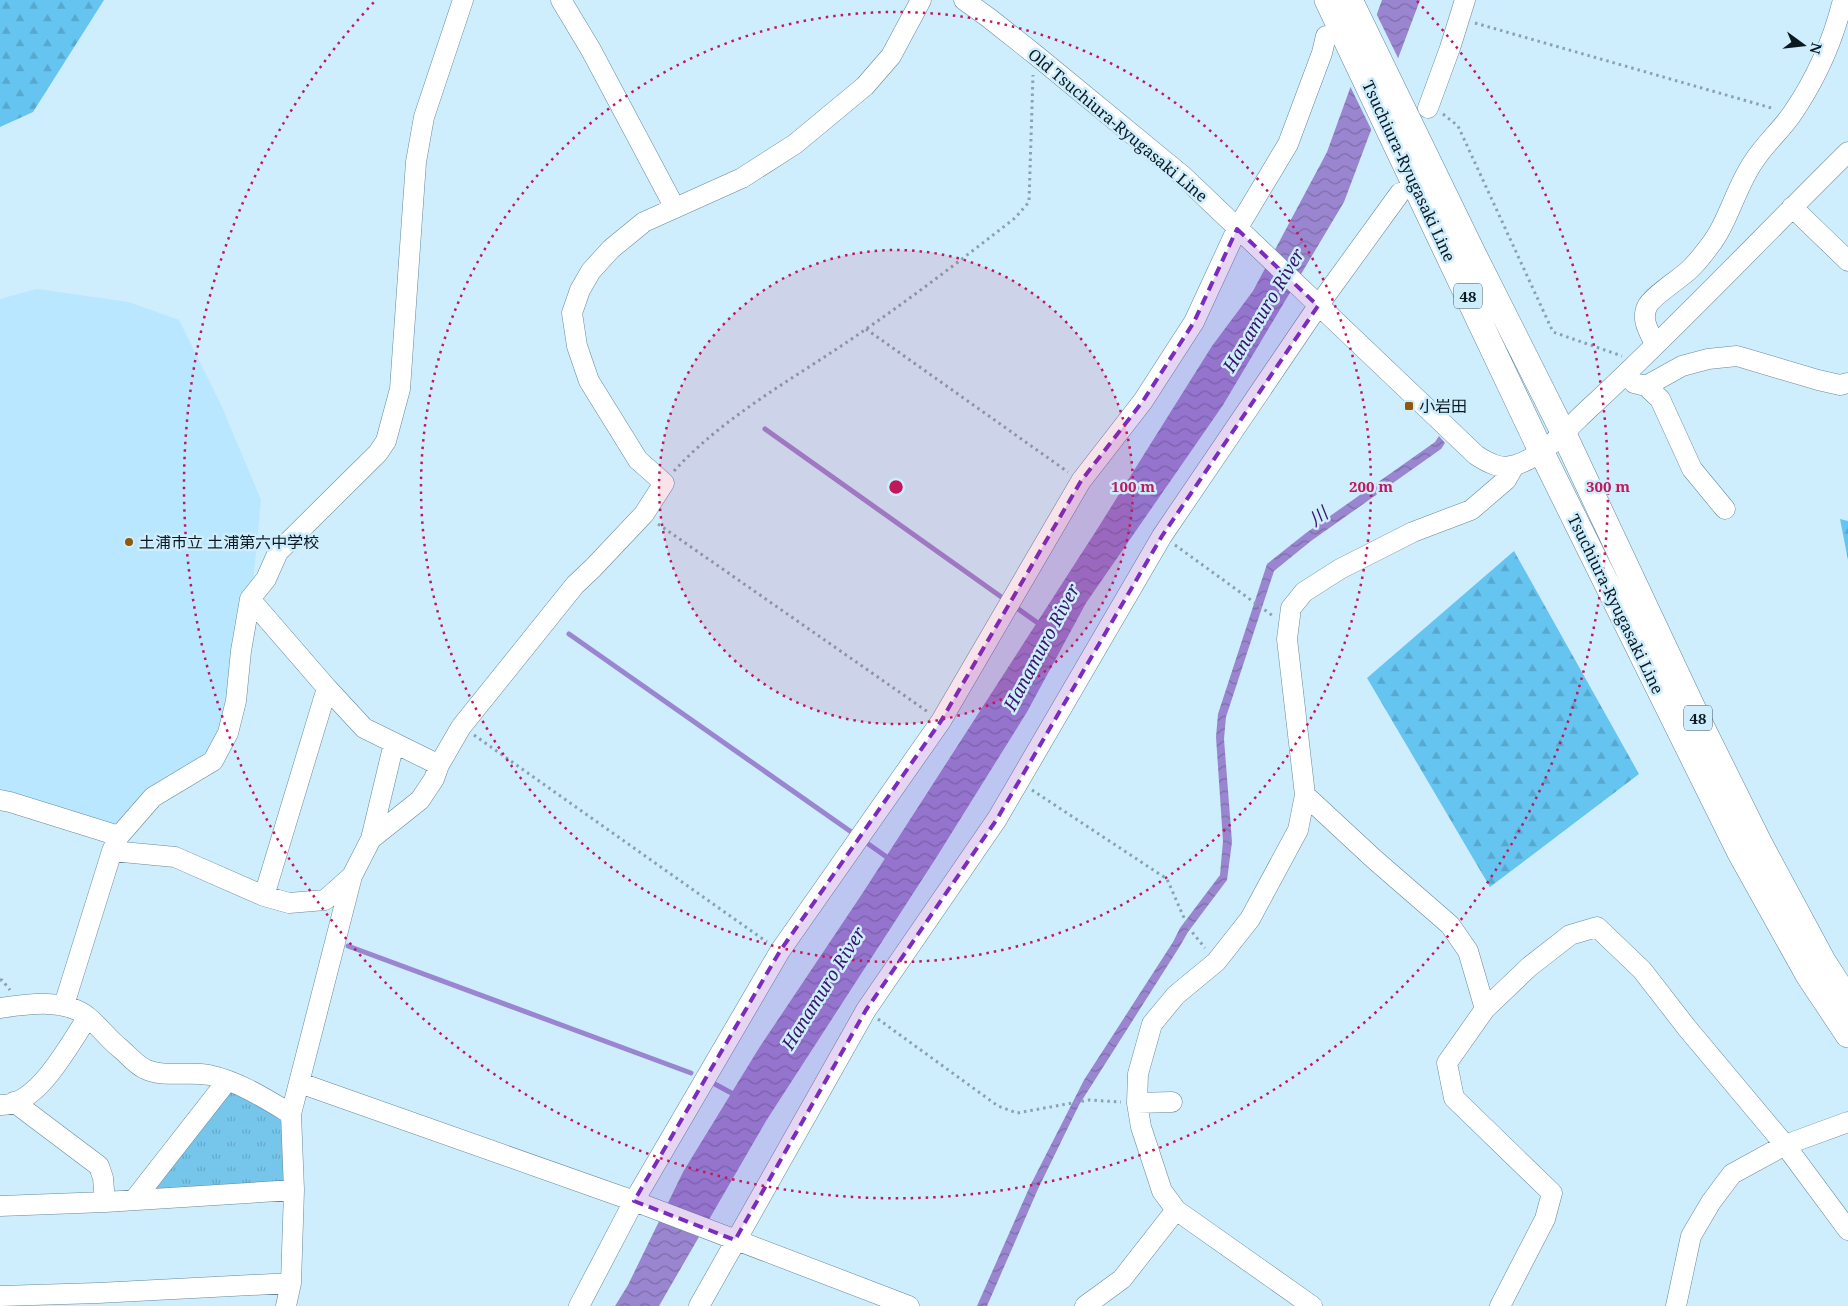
<svg xmlns="http://www.w3.org/2000/svg" width="1848" height="1306" font-family="'Noto Serif','Noto Sans JP',serif">
  <defs>
    <pattern id="forest-firs" width="22" height="20" patternUnits="userSpaceOnUse" patternTransform="scale(1.25)"><rect width="22" height="20" fill="#66c4f0"/><path d="M5 1l3.5 6h-7zM16 11l3.5 6h-7z" fill="#57a8ce"/></pattern>
    <pattern id="park-tufts" width="24" height="20" patternUnits="userSpaceOnUse" patternTransform="scale(1.25)"><rect width="24" height="20" fill="#76c5eb"/><path d="M3 7l-1-3M5 7V3M7 7l1-3M15 17l-1-3M17 17v-4M19 17l1-3" fill="none" stroke="#65a9c9"/></pattern>
    <pattern id="water-waves" width="16" height="10" patternUnits="userSpaceOnUse" patternTransform="scale(1.25)"><rect width="16" height="10" fill="#9a86d0"/><path d="M0 5q4-4 8 0t8 0" fill="none" stroke="#7c6da8"/></pattern>
  </defs>
  <rect width="100%" height="100%" fill="#ceedfd"/>
  <path fill="#b8e7ff" d="M37 289 128 302 179 320 222 407 261 500 253 583 228 733 128 829 0 795V299Z"/>
  <path fill="url(#forest-firs)" d="M0 0H104L33 112 0 127Z
    M1840 519 1848 521V560Z
    M1514 551 1639 774 1490 887 1367 678Z"/>
  <path fill="url(#park-tufts)" d="M227 1081 291 1114 294 1190 134 1200Z"/>
  <path fill="url(#water-waves)" d="M1382 0H1420L1344 202 1223 405 1086 603 1027 712 936 858 766 1121 659 1306H615L628 1285 683 1172 759 1048 862 894 1096 531 1212 346 1253 291 1327 152Z
    M1439 436 1445 443 1441 449 1311 541 1274 571 1226 717 1224 739 1232 842 1227 880 1188 932 1180 946 1079 1105 1038 1189 987 1306H977L1030 1186 1084 1080 1173 942 1180 928 1220 875 1223 841 1216 737 1218 714 1267 564 1306 533 1435 442Z"/>
  <path fill="#ceedfd" d="M1375 11 1400 62 1373 133 1349 84Z"/>
  <g fill="none" stroke-linecap="round" stroke-linejoin="round">
    <path stroke="#9a86d0" stroke-width="5" d="M765 429 1007 601
      M1014 606 1042 626
      M569 634 857 836
      M864 841 891 860
      M348 946 691 1073
      M711 1082 737 1096"/>
    <g stroke="#65899b" stroke-width="21">
      <path id="minor" d="M561 0 591 50 675 208
        M964 0 989 18 1037 56 1183 176 1476 455C1488 463 1501 470 1515 465 1546 456 1571 424 1595 403 1682 322 1763 236 1848 152
        M1428 108 1450 48 1465 0
        M1792 207 1848 261
        M1655 344C1649 331 1640 319 1648 305 1653 296 1679 279 1688 271 1696 264 1702 256 1708 248 1729 222 1735 188 1754 161 1765 144 1781 130 1792 114 1816 79 1833 41 1843 0
        M1634 383 1646 386 1660 399 1692 469 1725 509
        M1646 386 1682 366 1708 359 1737 356 1818 380 1840 385 1848 383
        M250 599 327 688 364 728 439 765
        M1305 795 1374 859 1450 925 1468 951 1485 1009
        M0 800 10 802 119 836
        M371 839 420 800 434 779 439 765 461 727 575 585 593 568 644 514 664 483 638 460 589 381 577 346 572 313 580 290 591 271 611 249 644 222 742 178 795 144 865 86 891 56 921 0
        M112 851 175 857 264 896 289 903 325 900 352 876
        M264 896 327 688
        M64 1005 112 851 119 836 153 797 213 761 228 733 236 701 241 651 250 599 266 579 278 552 378 453 386 441 400 389 416 162 424 117 463 0
        M0 1008C28 1004 65 998 88 1017 100 1027 109 1040 121 1049 128 1055 136 1065 145 1069 164 1078 188 1071 209 1075 238 1081 266 1099 291 1114
        M300 1083 634 1201 909 1306
        M14 1102 99 1166 103 1178 105 1202
        M1137 1103 1172 1102
        M0 1105C38 1107 69 1044 88 1017
        M134 1200 227 1081
        M0 1206 105 1202 294 1190
        M0 1296 98 1293 291 1283
        M286 1306 291 1283 294 1190 291 1114 352 876 371 839 394 743
        M579 1306 634 1201 780 951 941 721 1081 481 1143 401 1194 322 1237 229 1288 144 1322 53 1326 36
        M699 1306 866 1010 997 819 1162 536 1318 306 1400 193
        M1085 1306 1122 1279 1176 1210
        M1312 1306 1176 1210 1162 1191 1141 1127 1137 1103 1138 1074 1152 1024 1176 995 1216 962 1250 919 1298 830 1305 795 1287 639 1291 608 1304 592 1340 569 1413 532 1471 510 1506 480 1514 466
        M1500 1306 1545 1219 1552 1193 1454 1098 1447 1063 1485 1009 1529 967 1570 935 1597 927 1642 970 1687 1028 1785 1145 1848 1230
        M1676 1306 1691 1236 1711 1202 1732 1174 1785 1145 1848 1122"/>
    </g>
    <g stroke="#65899b" stroke-width="26">
      <path id="major" d="M1327 0 1542 453 1740 853 1808 975 1848 1035
        M1350 0 1473 253 1563 432 1700 723 1760 844 1823 961 1848 1000"/>
    </g>
    <path stroke="#89a2af" stroke-width="3" stroke-dasharray="2.5 4" stroke-linecap="butt" d="M1475 23 1775 109
      M1443 114 1458 126 1553 332 1622 356
      M866 329 1068 472
      M674 471C728 412 801 375 866 329 917 294 966 256 1015 218L1029 202 1033 75
      M658 524 928 712
      M1175 545 1273 616
      M474 735 767 942
      M1032 790 1167 879 1188 927 1205 948
      M0 980H2L10 990
      M878 1019 998 1106 1017 1113 1089 1100 1121 1102"/>
    <use href="#minor" stroke="#fff" stroke-width="20"/>
    <use href="#major" stroke="#fff" stroke-width="25"/>
  </g>
  <path fill="#7b2cbf" fill-opacity="0.2" stroke="#7b2cbf" stroke-width="4" stroke-dasharray="10 6" stroke-linejoin="round" d="M1237 229 1318 306 1162 536 997 819 866 1010 735 1240 634 1201 780 951 941 721 1081 481 1143 401 1194 322Z"/>
  <circle cx="896" cy="487" r="237" fill="#c2185b" fill-opacity=".12"/>
  <g fill="none" stroke="#c2185b" stroke-width="2.5" stroke-dasharray="2.5 5">
    <circle cx="896" cy="487" r="237"/>
    <circle cx="896" cy="487" r="475"/>
    <path d="M1417 1A712 712 0 1 1 375 1"/>
  </g>
  <g fill="#8e590b" stroke="#ceedfd" stroke-width="2">
    <rect x="1404" y="401" width="10" height="10" rx="2.5"/>
    <circle cx="129" cy="542" r="5"/>
  </g>
  <g text-anchor="middle" dominant-baseline="central" stroke-width="5" stroke-linejoin="round" paint-order="stroke">
    <g fill="#ceedfd" stroke="#465962" stroke-width="1">
      <rect x="1454" y="283.5" width="28" height="25" rx="4"/>
      <rect x="1684" y="705.5" width="28" height="25" rx="4"/>
    </g>
    <g font-size="15" font-weight="bold" fill="#0b1920">
      <text x="1468" y="296">48</text>
      <text x="1698" y="718">48</text>
    </g>
    <g font-size="16" fill="#0b1920" stroke="#ceedfd">
      <text transform="translate(1118 125) rotate(40)">Old Tsuchiura-Ryugasaki Line</text>
      <text transform="translate(1409 171) rotate(65)">Tsuchiura-Ryugasaki Line</text>
      <text transform="translate(1616 604) rotate(64)">Tsuchiura-Ryugasaki Line</text>
    </g>
    <g font-size="16" fill="#0b1920" stroke="#ceedfd" text-anchor="start">
      <text x="1419" y="406">小岩田</text>
      <text x="139" y="542">土浦市立 土浦第六中学校</text>
    </g>
    <g font-size="18" font-style="italic" fill="#38146b" stroke="#ceedfd">
      <text transform="translate(1263 310) rotate(-59)">Hanamuro River</text>
      <text transform="translate(1318 516) rotate(-36)">川</text>
      <text transform="translate(1041 647) rotate(-62)">Hanamuro River</text>
      <text transform="translate(823 988) rotate(-58)">Hanamuro River</text>
    </g>
  </g>
  <circle cx="896" cy="487" r="8" fill="#c2185b" stroke="#ceedfd" stroke-width="2.5"/>
  <g font-size="15" text-anchor="middle" font-weight="bold" fill="#c2185b" stroke="#ceedfd" stroke-width="5" stroke-linejoin="round" paint-order="stroke">
    <text x="1133" y="492">100 m</text>
    <text x="1371" y="492">200 m</text>
    <text x="1608" y="492">300 m</text>
  </g>
  <g transform="translate(1803 45) rotate(105)" stroke="#ceedfd" stroke-width="4" paint-order="stroke">
  <path d="M0-4L9 19L0 12L-9 19Z" fill="#0b1920"/>
  <text y="-8" font-size="14" font-weight="bold" text-anchor="middle" fill="#0b1920">N</text>
  </g>
</svg>
